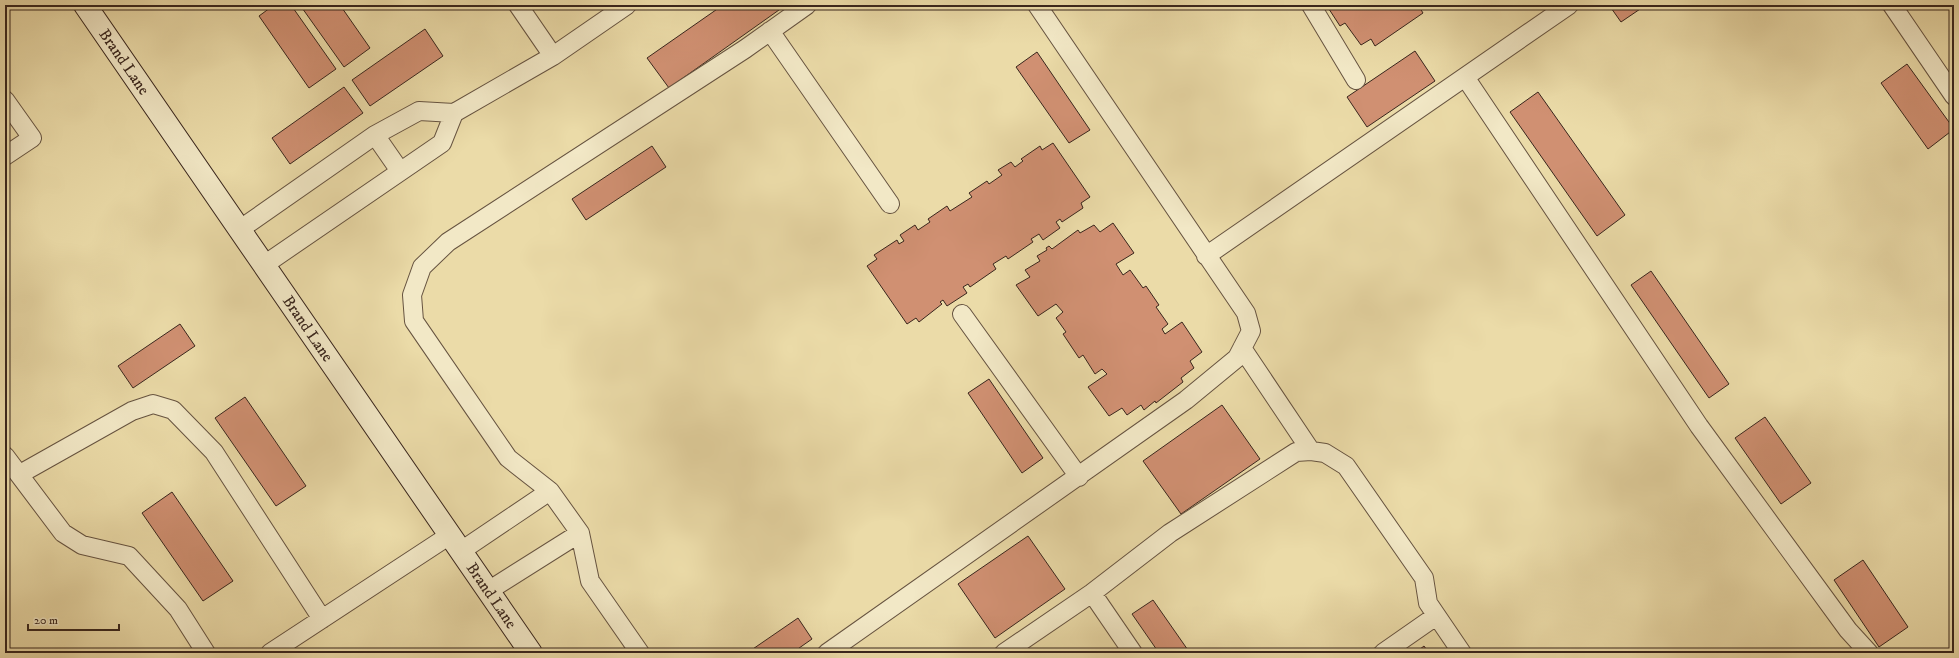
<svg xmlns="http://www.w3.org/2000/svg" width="1959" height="658" font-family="'IM FELL DW Pica',serif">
  <rect width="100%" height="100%" fill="#ebdba8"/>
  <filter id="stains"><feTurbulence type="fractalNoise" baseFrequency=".005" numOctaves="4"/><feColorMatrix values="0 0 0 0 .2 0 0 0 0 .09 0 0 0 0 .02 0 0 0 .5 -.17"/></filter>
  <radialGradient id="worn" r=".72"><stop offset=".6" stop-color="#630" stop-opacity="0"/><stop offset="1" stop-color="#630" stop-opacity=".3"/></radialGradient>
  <path fill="#d09072" stroke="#39261d" d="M274 5H291L336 69 309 88 259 16Z
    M300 5H340L370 48 344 67Z
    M723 5H786L669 88 647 58Z
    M1418 5 1423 13 1375 46 1371 39 1361 45 1345 23 1340 26 1327 6Z
    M1609 5H1646L1621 22Z
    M425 29 443 56 370 106 352 80Z
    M1415 51 1435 81 1367 127 1347 97Z
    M1037 52 1090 130 1069 143 1016 67Z
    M1907 64 1954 129 1928 149 1881 83Z
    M344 87 363 113 290 164 272 138Z
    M1538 92 1625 215 1597 236 1510 112Z
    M1053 143 1090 197 1081 203 1083 208 1062 222 1060 219 1056 222 1060 228 1043 240 1039 234 1031 239 1033 242 1008 259 1006 256 993 264 996 269 970 287 968 284 963 287 967 293 947 306 943 300 940 302 942 304 919 322 916 318 907 324 867 266 877 259 874 255 897 240 899 244 904 241 900 235 915 225 918 230 930 222 928 219 947 206 950 211 972 197 969 193 987 181 989 184 1002 175 998 170 1011 162 1015 167 1023 161 1021 159 1040 146 1042 150Z
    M652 146 666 167 586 220 572 199Z
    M1113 223 1134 253 1116 264 1123 275 1130 270 1143 288 1146 286 1159 305 1156 307 1168 324 1162 329 1165 334 1182 322 1202 352 1190 361 1194 368 1181 378 1183 382 1156 403 1155 401 1144 410 1141 405 1127 415 1122 408 1109 416 1088 387 1107 374 1102 369 1095 374 1083 355 1079 358 1063 334 1066 332 1056 318 1063 312 1056 304 1038 316 1016 285 1030 277 1025 270 1040 261 1037 256 1047 250 1046 248 1049 246 1052 249 1078 230 1080 233 1094 225 1100 232Z
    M1651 271 1729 384 1709 398 1631 285Z
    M180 324 195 346 133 388 118 366Z
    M989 379 1043 458 1022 473 968 393Z
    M245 397 306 486 276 506 215 418Z
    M1222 405 1260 459 1181 514 1143 461Z
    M1765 417 1811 483 1781 504 1735 438Z
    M172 492 233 581 203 601 142 513Z
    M1028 536 1065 589 995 638 958 584Z
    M1863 560 1908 627 1879 647 1834 580Z
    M1153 600 1190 653H1159L1132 614Z
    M798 618 812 639 792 653H747Z
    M1424 646 1429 653H1415Z"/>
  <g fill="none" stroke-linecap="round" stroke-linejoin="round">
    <g stroke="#665340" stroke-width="20">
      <path id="lane" d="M518 5 553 56
        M1311 5 1356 80
        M1892 5 1954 96
        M770 31 890 204
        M1465 77 1699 426 1848 630 1869 653
        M5 100 32 138 5 156
        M375 135 400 171
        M239 230 375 135 419 111 454 113 553 56 627 5
        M1206 256 1569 5
        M264 265 442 143 454 113
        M962 314 1079 477
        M1242 348 1311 451
        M5 456 63 533 82 545 129 556 178 609 206 653
        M20 474 132 411 153 404 173 410 214 452 322 619
        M461 551 550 491
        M488 591 580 533
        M1092 593 1133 653
        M270 653 450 535
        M640 653 590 581 580 533 550 491 508 458 414 321 412 295 422 267 448 242 745 49 807 5
        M827 653 1186 400 1237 358 1251 331 1246 313 1037 5
        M1004 653 1092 593 1170 533 1296 452 1311 451 1325 453 1346 466 1424 578 1428 603 1462 653
        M1383 653 1436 616"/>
    </g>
    <g stroke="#39261d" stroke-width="24">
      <g id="secondary">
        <path id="s1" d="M85 5 531 653"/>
      </g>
    </g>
    <use href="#lane" stroke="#f2e8c6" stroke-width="18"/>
    <use href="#secondary" stroke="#f2e8c6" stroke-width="22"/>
  </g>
  <g text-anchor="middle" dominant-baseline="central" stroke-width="4" stroke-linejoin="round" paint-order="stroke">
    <g font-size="16" fill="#39261d" stroke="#f2e8c6">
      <text stroke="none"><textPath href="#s1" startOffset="69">Brand Lane</textPath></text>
      <text stroke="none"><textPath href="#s1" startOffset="393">Brand Lane</textPath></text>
      <text stroke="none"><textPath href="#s1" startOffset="717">Brand Lane</textPath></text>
    </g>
  </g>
  <rect width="1959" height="658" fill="none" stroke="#ebdba8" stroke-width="20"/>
  <rect x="6" y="6" width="1947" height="646" fill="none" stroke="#39261d" stroke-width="2"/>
  <rect x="10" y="10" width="1939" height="638" fill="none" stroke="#39261d"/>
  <path d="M28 624v6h91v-6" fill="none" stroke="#39261d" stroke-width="2"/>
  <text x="34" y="624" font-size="12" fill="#39261d" stroke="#f2e8c6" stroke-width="3" paint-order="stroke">20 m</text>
  <rect width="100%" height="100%" filter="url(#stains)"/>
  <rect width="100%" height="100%" fill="url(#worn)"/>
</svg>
